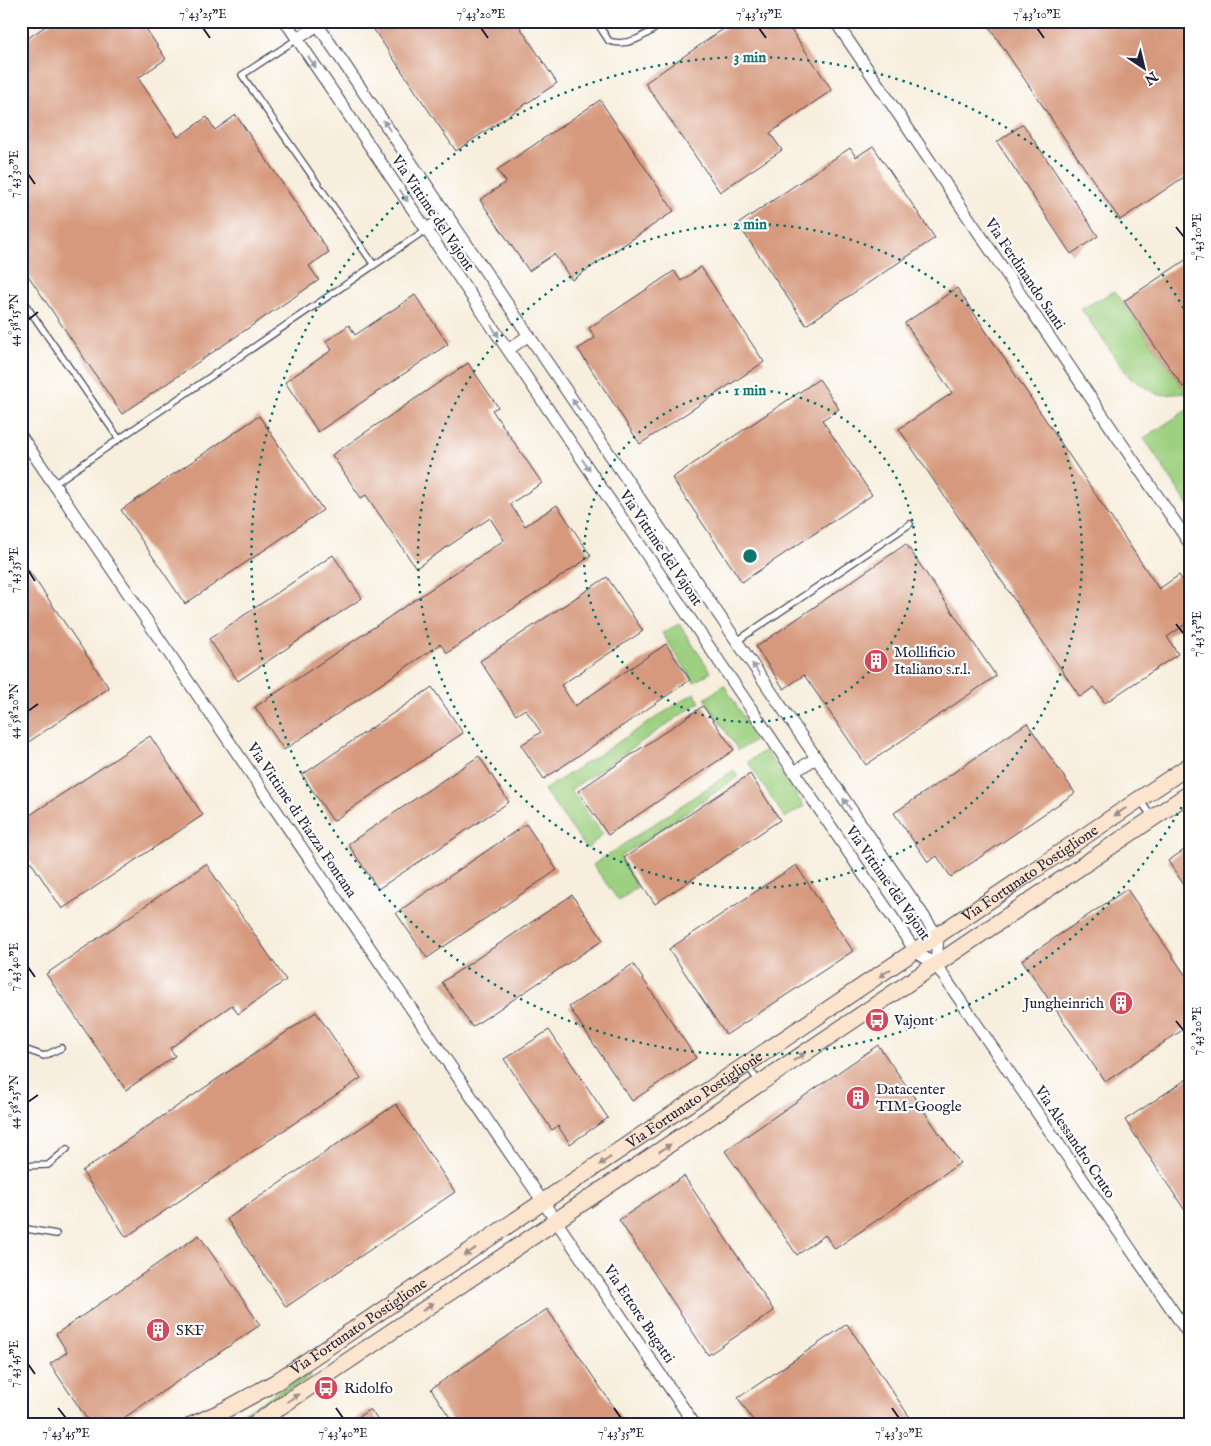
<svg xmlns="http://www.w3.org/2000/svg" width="1211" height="1446" font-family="'IM FELL English',serif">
  <rect width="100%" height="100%" fill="#fff"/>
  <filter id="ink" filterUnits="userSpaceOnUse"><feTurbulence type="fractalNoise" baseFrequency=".02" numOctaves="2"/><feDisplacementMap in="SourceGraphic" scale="10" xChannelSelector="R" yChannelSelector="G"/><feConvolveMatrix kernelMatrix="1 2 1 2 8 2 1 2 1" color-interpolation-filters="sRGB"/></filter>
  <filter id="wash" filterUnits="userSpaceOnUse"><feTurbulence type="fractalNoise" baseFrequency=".0096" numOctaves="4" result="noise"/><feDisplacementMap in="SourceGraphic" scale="20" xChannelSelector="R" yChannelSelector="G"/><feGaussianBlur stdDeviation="1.12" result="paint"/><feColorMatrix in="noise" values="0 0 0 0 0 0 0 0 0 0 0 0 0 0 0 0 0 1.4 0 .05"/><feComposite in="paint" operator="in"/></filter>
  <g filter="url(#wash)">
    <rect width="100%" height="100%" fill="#f7eedd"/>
    <path fill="#9dd080" stroke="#60795e" d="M1115 291 1187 393 1159 395 1130 378 1081 309Z
      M1190 408V508L1144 438Z
      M679 624 711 672 694 682 662 633Z
      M724 685 757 740 738 750 705 699Z
      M694 693 700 702 570 790 603 834 587 849 544 790Z
      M765 750 804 806 785 818 748 762Z
      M734 770 738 777 620 857 637 887 619 901 593 865Z
      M309 1373 311 1376 237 1425H215L255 1406Z"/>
    <g id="blocks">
      <path fill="#d6997d" d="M53 21H141L166 59 138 78 178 137 207 117 215 130 236 115 329 252 309 266 319 280 122 414 21 265V43Z
        M368 21H516L557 83 456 151Z
        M735 21H785L832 90 770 133 782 150 720 192 645 83Z
        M985 21H1190V173L1120 220Z
        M600 100 674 211 572 280 554 254 529 271 480 200 506 182 497 170Z
        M1023 124 1098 236 1071 254 997 142Z
        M873 146 935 238 806 325 738 224 850 148 856 157Z
        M1190 257V383L1183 387 1124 301Z
        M701 267 764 362 640 444 578 349 595 338 589 328 674 271 681 281Z
        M957 288 1159 589 1179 575 1190 592V621L1167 637 1178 654 1105 703 1094 687 1080 697 899 429 952 393 905 323Z
        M415 295 448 344 318 432 285 382 332 350 326 341 349 325 355 335Z
        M468 363 498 407 492 410 542 483 510 504 525 526 557 505 591 556 447 653 440 644 284 750 255 707 504 540 490 518 416 568 366 495 361 498 332 455Z
        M819 379 839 409 822 420 872 495 742 582 672 478Z
        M259 416 323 510 185 604 121 510Z
        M906 544 996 676 866 765 804 675 784 689 756 647Z
        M333 555 362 598 238 681 209 639Z
        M21 559 109 688 21 747Z
        M607 577 643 631 561 685 575 706 666 644 690 680 544 779 521 745 541 732 525 709 516 715 480 661Z
        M432 687 463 733 333 821 302 775Z
        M703 706 734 750 608 835 578 791Z
        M1027 723 1075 793 951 877 937 856 928 862 894 813Z
        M150 736 203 815 62 909 21 847V821Z
        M479 756 509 802 378 889 348 844Z
        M750 774 780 820 655 904 624 858Z
        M526 824 557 870 427 958 396 913Z
        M1190 846V894L1168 861Z
        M206 864 286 980 238 1014 232 1005 170 1048 175 1056 126 1090 46 974Z
        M796 865 853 951 726 1035 669 949Z
        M1127 889 1190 982V1025L1105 1082 1022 960Z
        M572 895 603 940 472 1027 442 982Z
        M633 964 696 1058 632 1101 569 1007Z
        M316 1012 361 1078 126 1237 82 1171Z
        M549 1030 608 1118 570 1144 558 1126 552 1130 504 1059Z
        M878 1045 960 1163 835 1249 825 1235 797 1255 725 1151Z
        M1190 1077V1218L1125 1120Z
        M396 1104 455 1192 286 1307 227 1219Z
        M684 1176 774 1311 708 1355 619 1220Z
        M199 1235 260 1325 118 1422 115 1418 106 1425H91L50 1364 67 1352 56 1334Z
        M547 1309 626 1425H455L431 1389Z
        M847 1324 915 1425H756L738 1398Z
        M370 1409 381 1425H347Z"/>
    </g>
  </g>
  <g filter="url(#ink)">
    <use href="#blocks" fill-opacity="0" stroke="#424153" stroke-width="1"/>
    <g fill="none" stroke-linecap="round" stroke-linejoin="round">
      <g stroke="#424153" stroke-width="8">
        <path id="lane" d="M596 21 609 41C631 48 648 33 666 21
          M297 39 242 75 374 265
          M21 298 119 439 427 229
          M54 484 119 439
          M737 641 910 524
          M1140 800 1152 817
          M21 1048 44 1056 61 1048
          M747 1065 759 1082
          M21 1166 48 1165 67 1149
          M21 1228 56 1234"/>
      </g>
      <g stroke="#424153" stroke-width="13">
        <path id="street" d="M285 21 916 952 936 965 1190 1336
          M315 21 938 937 936 965
          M835 21 1190 544
          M297 39 318 25
          M427 229 448 215
          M508 350 529 335
          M21 436 695 1425
          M794 772 816 758"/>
      </g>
      <g stroke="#424153" stroke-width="18">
        <g id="secondary">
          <path id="s1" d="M192 1425 225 1410 276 1382 1190 765"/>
          <path d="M253 1425 1190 793"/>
        </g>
      </g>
      <use href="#lane" stroke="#fff" stroke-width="5.5"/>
      <use href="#street" stroke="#fff" stroke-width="11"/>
      <use href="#secondary" stroke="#fce5cf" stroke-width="16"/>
    </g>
    <defs><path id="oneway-solid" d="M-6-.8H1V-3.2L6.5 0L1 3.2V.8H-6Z" transform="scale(1.25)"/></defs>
    <g fill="#9c9ca7">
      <use href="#oneway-solid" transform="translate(312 62) rotate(56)"/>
      <use href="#oneway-solid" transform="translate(387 126) rotate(-124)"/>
      <use href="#oneway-solid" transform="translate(404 196) rotate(56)"/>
      <use href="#oneway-solid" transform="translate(495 331) rotate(56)"/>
      <use href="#oneway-solid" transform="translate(576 405) rotate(-124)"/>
      <use href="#oneway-solid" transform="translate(586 465) rotate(56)"/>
      <use href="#oneway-solid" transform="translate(756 669) rotate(-124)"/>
      <use href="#oneway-solid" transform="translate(847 804) rotate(-124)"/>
    </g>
    <g fill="#9a8d8c">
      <use href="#oneway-solid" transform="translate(1120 812) rotate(146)"/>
      <use href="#oneway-solid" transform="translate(885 973) rotate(146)"/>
      <use href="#oneway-solid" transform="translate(799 1057) rotate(-34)"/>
      <use href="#oneway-solid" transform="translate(665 1148) rotate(-34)"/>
      <use href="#oneway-solid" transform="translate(605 1161) rotate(146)"/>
      <use href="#oneway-solid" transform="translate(470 1252) rotate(146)"/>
      <use href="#oneway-solid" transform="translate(428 1307) rotate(-34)"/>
      <use href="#oneway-solid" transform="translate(293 1398) rotate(-34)"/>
    </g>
  </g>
  <path fill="none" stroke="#22223b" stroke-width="2" d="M203 28 210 38M481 28 488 38M759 28 766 38M1037 28 1044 38M28 174 35 184M1176 227 1184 237M28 320 38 312M28 570 35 581M1176 624 1184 634M28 711 38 704M28 967 35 977M1176 1021 1184 1031M28 1102 38 1095M28 1364 35 1374M58 1408 66 1418M336 1408 343 1418M614 1408 621 1418M892 1408 899 1418"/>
  <g fill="none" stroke="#0f766e" stroke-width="2.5" stroke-dasharray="2.5 5">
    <circle cx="750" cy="556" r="166"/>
    <circle cx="750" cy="556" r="332"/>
    <path d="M1189 794A499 499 0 1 1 1189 318"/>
  </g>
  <defs>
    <g id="building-disc" transform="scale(1.25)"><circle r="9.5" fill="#d1495b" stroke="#fff"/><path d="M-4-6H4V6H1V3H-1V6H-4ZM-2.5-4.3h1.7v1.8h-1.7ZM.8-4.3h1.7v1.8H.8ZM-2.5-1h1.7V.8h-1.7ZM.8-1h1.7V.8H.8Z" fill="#fff"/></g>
    <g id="bus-disc" transform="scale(1.25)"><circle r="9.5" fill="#d1495b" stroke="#fff"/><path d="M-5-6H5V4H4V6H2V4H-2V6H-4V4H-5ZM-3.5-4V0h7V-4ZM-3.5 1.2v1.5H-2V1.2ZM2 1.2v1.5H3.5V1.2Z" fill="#fff"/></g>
  </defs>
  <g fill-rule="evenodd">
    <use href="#building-disc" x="876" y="661"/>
    <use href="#building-disc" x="1121" y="1003"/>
    <use href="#bus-disc" x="877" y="1020"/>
    <use href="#building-disc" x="858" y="1098"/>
    <use href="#building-disc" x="158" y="1330"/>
    <use href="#bus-disc" x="326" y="1388"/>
  </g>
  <g text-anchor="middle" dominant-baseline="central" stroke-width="4.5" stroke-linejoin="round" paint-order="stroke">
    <g font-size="15" fill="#22223b" stroke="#fff">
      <text transform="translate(433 213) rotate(56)">Via Vittime del Vajont</text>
      <text transform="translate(1025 274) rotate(56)">Via Ferdinando Santi</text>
      <text transform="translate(661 548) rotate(56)">Via Vittime del Vajont</text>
      <text transform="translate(302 820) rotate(56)">Via Vittime di Piazza Fontana</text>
      <text stroke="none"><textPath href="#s1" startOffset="1004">Via Fortunato Postiglione</textPath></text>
      <text transform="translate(888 883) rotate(55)">Via Vittime del Vajont</text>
      <text stroke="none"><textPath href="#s1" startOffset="599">Via Fortunato Postiglione</textPath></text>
      <text transform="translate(1075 1142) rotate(56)">Via Alessandro Cruto</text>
      <text transform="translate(639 1314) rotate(56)">Via Ettore Bugatti</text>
      <text stroke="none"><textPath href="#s1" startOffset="194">Via Fortunato Postiglione</textPath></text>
    </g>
    <g font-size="15" fill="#22223b" stroke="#fff" text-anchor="start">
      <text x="894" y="652">Mollificio<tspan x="894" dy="17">Italiano s.r.l.</tspan></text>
      <text x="1104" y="1003" text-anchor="end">Jungheinrich</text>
      <text x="894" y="1020">Vajont</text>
      <text x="876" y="1089">Datacenter<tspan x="876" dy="17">TIM-Google</tspan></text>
      <text x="176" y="1330">SKF</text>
      <text x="344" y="1388">Ridolfo</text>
    </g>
  </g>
  <circle cx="750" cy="556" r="8" fill="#0f766e" stroke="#fff" stroke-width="2.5"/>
  <g font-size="15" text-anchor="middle" font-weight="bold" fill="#0f766e" stroke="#fff" stroke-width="4.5" stroke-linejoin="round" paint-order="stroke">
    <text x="750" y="62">3 min</text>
    <text x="750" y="229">2 min</text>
    <text x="750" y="395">1 min</text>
  </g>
  <rect width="1211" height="1446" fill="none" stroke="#fff" stroke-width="55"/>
  <g transform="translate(1144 68) rotate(145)" stroke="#ffffff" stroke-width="4" paint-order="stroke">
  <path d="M0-4L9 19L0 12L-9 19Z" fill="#22223b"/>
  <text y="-8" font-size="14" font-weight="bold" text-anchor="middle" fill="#22223b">N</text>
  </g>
  <rect x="28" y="28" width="1156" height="1390" fill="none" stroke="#22223b" stroke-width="2"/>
  <g font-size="12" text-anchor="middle" fill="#22223b">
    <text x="203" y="18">7°43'25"E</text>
    <text x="481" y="18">7°43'20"E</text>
    <text x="759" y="18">7°43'15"E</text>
    <text x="1037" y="18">7°43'10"E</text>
    <text transform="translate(14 174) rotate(-90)" y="4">7°43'30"E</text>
    <text transform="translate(1197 237) rotate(-90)" y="4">7°43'10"E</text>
    <text transform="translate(14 320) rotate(-90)" y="4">44°58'15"N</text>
    <text transform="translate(14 570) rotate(-90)" y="4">7°43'35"E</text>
    <text transform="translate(1197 634) rotate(-90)" y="4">7°43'15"E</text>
    <text transform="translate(14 711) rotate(-90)" y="4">44°58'20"N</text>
    <text transform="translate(14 967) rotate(-90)" y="4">7°43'40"E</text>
    <text transform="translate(1197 1031) rotate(-90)" y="4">7°43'20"E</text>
    <text transform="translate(14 1102) rotate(-90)" y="4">44°58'25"N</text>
    <text transform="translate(14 1364) rotate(-90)" y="4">7°43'45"E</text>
    <text x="66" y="1437">7°43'45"E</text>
    <text x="343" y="1437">7°43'40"E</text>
    <text x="621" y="1437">7°43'35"E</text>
    <text x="899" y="1437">7°43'30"E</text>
  </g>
</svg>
